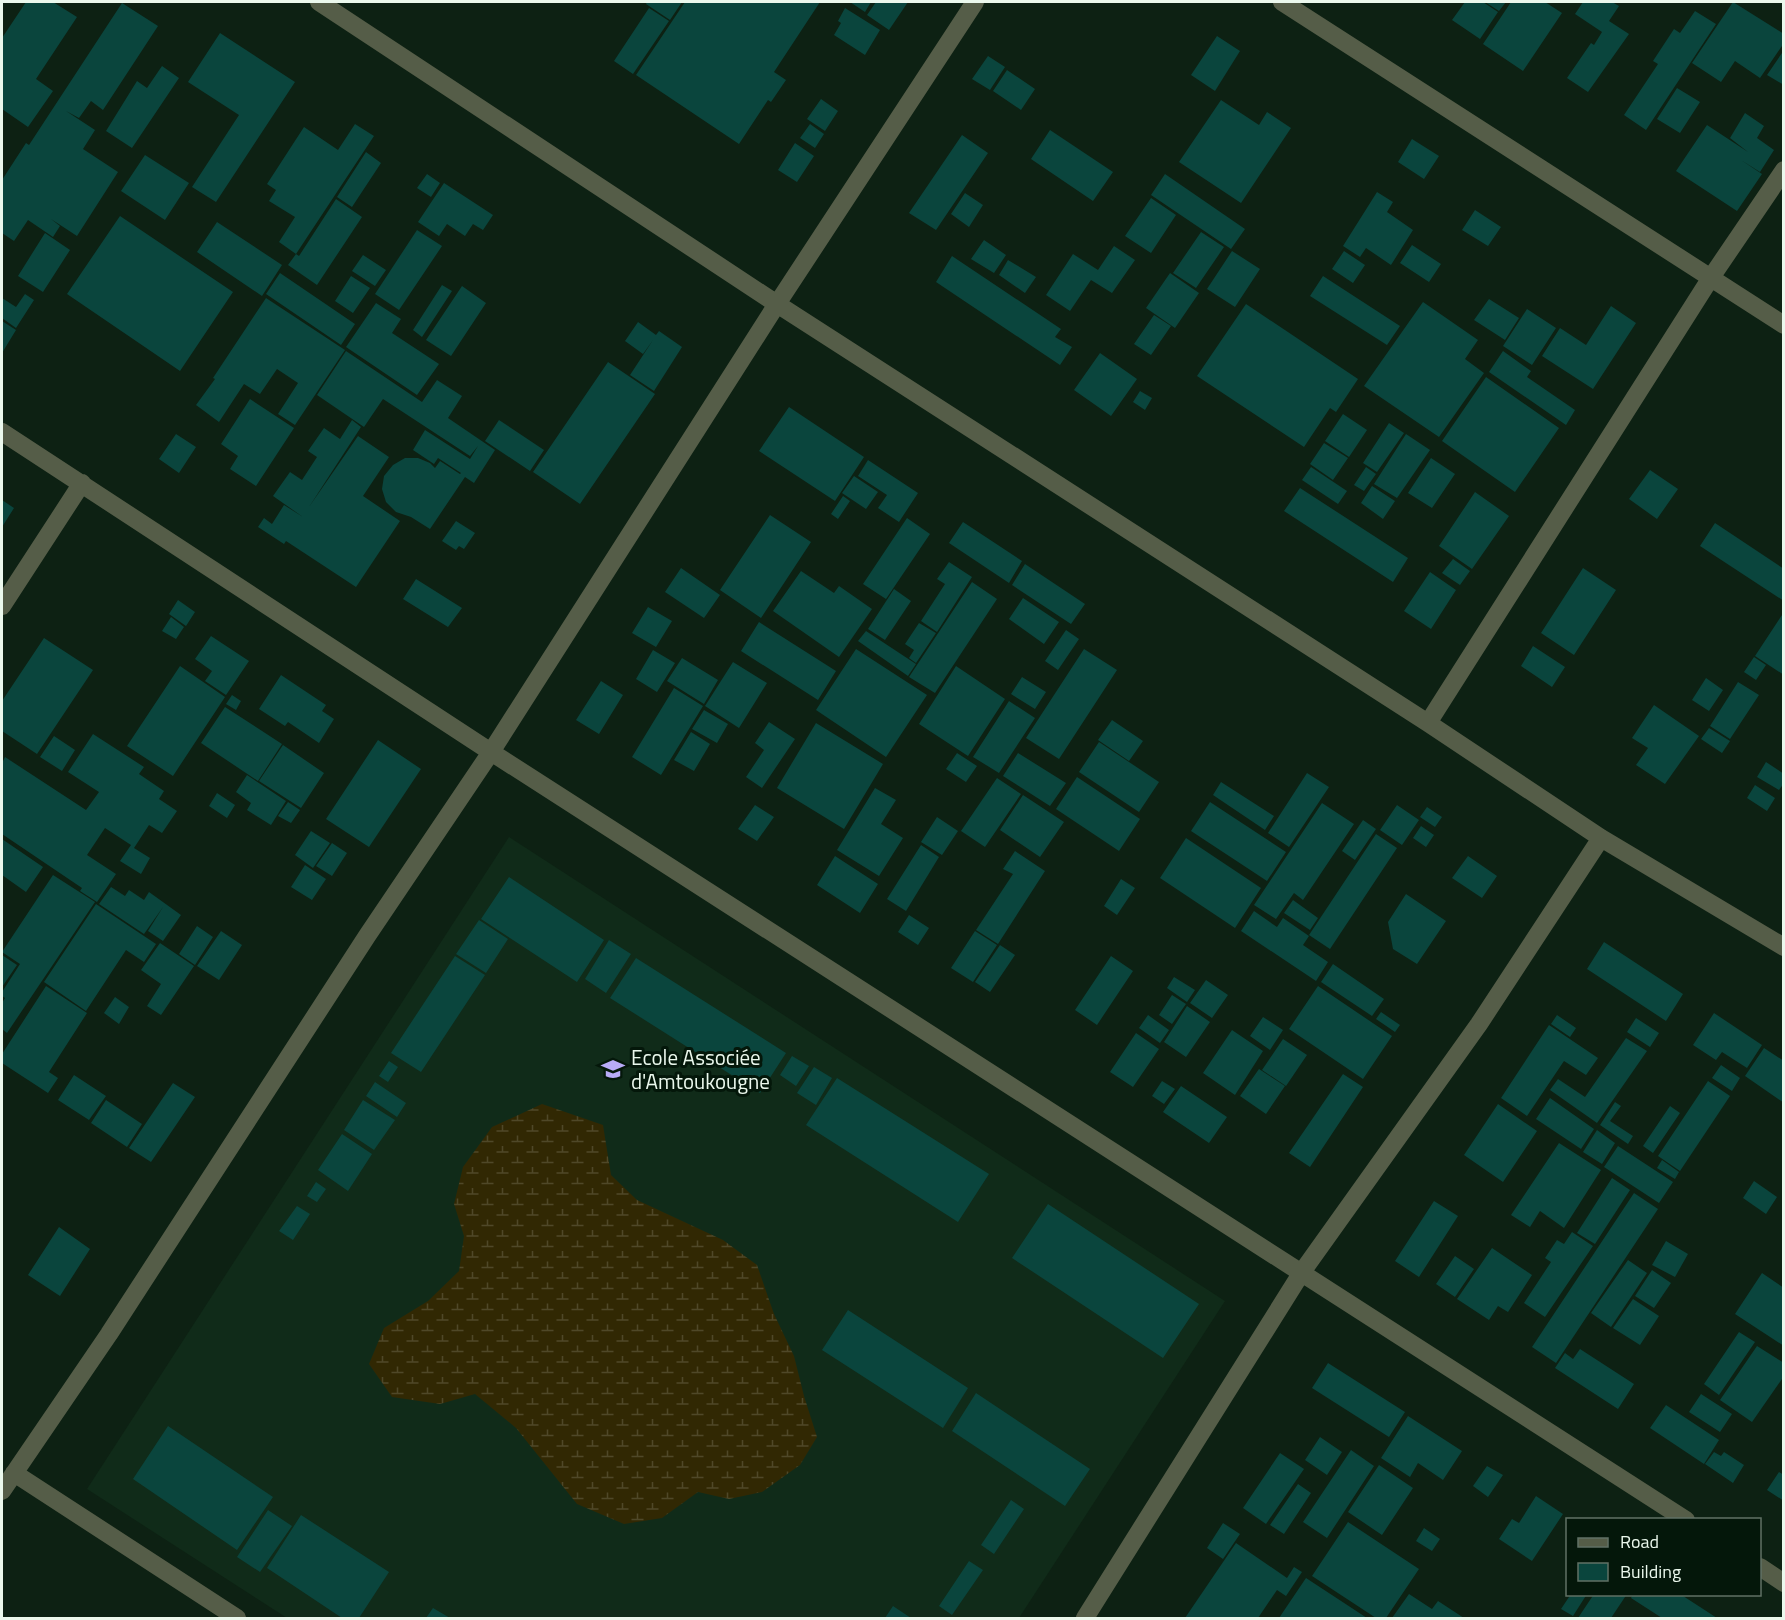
<svg xmlns="http://www.w3.org/2000/svg" width="1785" height="1620" font-family="'Titillium Web',sans-serif">
  <defs>
    <pattern id="wetland-marsh" width="20" height="14" patternUnits="userSpaceOnUse" patternTransform="scale(1.5)"><rect width="20" height="14" fill="#312803"/><path d="M1 5h8M5 5V1M11 12h8M15 12V8" fill="none" stroke="#4f4828"/></pattern>
  </defs>
  <rect width="100%" height="100%" fill="#0d2113"/>
  <path fill="#102b19" d="M509 837 1225 1301 1019 1618H287L87 1489Z"/>
  <path fill="url(#wetland-marsh)" d="M542 1104 603 1125 611 1175 637 1200 723 1240 757 1265 774 1314 794 1356 804 1396 817 1437 800 1465 762 1492 729 1499 698 1492 662 1518 624 1524 577 1504 516 1428 475 1394 440 1404 392 1397 369 1364 384 1328 428 1301 459 1271 464 1236 454 1204 463 1167 492 1127Z"/>
  <path fill="#0a453d" d="M26 2H53L77 17 36 79 53 91 28 127 2 109V38Z
    M647 2H682L670 20 646 4Z
    M685 2H820L774 72 786 80 771 102 768 100 739 144 636 75Z
    M850 2H871L865 12Z
    M876 2H908L889 30 867 15Z
    M1465 2H1483L1498 12 1480 39 1452 20Z
    M1485 2H1506L1499 11Z
    M1511 2H1545L1562 13 1523 71 1483 44Z
    M1583 2H1612L1619 6 1609 21 1629 34 1588 92 1567 78 1591 43 1594 45 1602 32 1575 14Z
    M1733 2 1784 34V43L1760 78 1735 61 1721 82 1692 63Z
    M122 3 158 26 103 110 91 101 79 118 66 111 95 130 83 149 118 172 77 236 51 219 60 226 53 237 28 220 14 241 2 233V180L26 143 29 145Z
    M649 8 669 21 633 74 614 61Z
    M845 8 880 30 865 55 834 35 841 23 838 21Z
    M1695 11 1716 24 1646 130 1624 115 1658 64 1653 61 1674 29 1680 33Z
    M220 33 295 82 216 202 192 187 239 115 188 82Z
    M1217 36 1240 51 1215 91 1191 75Z
    M1784 50V85L1767 75Z
    M988 56 1005 67 990 90 972 79Z
    M162 66 179 78 132 148 106 131 137 81 147 88Z
    M1007 70 1035 89 1021 110 993 91Z
    M1677 88 1700 102 1680 133 1657 119Z
    M821 99 838 111 825 131 807 119Z
    M1221 100 1259 125 1267 112 1291 128 1241 203 1179 162Z
    M1745 113 1764 126 1757 138 1774 150 1760 172 1741 160 1762 174 1737 211 1676 171 1707 125 1748 152 1730 138Z
    M355 124 374 136 296 254 279 242 295 217 269 201 276 190 267 184 304 127 338 150Z
    M810 124 824 134 815 148 800 138Z
    M1050 130 1113 172 1093 201 1031 159Z
    M962 135 988 153 936 230 909 213Z
    M1412 139 1439 156 1424 179 1398 162Z
    M795 143 814 156 797 182 778 170Z
    M366 152 381 163 352 207 337 197Z
    M145 155 189 183 165 220 121 191Z
    M427 174 440 183 431 197 417 188Z
    M1165 174 1245 229 1231 249 1151 195Z
    M444 183 493 215 483 230 473 224 465 236 447 224 439 236 418 222Z
    M1377 192 1393 202 1387 212 1413 230 1391 265 1366 248 1360 257 1343 246Z
    M965 193 983 205 969 227 951 214Z
    M1151 198 1176 215 1151 253 1125 236Z
    M336 199 362 217 317 285 288 265 296 254 299 256Z
    M1475 210 1501 227 1488 246 1462 230Z
    M120 216 233 292 180 371 67 294Z
    M217 222 282 265 262 296 197 252Z
    M417 230 442 246 399 310 375 294Z
    M1201 232 1224 247 1196 288 1173 273Z
    M45 233 70 250 43 292 18 276Z
    M984 240 1006 255 994 273 971 259Z
    M1412 245 1441 264 1429 282 1400 263Z
    M1114 246 1135 260 1112 293 1091 280 1070 311 1046 295 1073 254 1098 270Z
    M1232 251 1260 269 1235 307 1207 289Z
    M1344 251 1365 265 1353 283 1332 269Z
    M363 255 386 270 375 286 352 271Z
    M952 256 1061 329 1055 337 1072 347 1060 365 936 282Z
    M1008 260 1036 277 1025 293 999 275Z
    M280 273 355 324 341 345 266 294Z
    M1170 273 1199 293 1175 328 1146 308Z
    M351 276 370 288 353 313 335 301Z
    M1323 276 1400 326 1387 345 1310 296Z
    M442 285 452 291 422 337 413 330Z
    M462 286 486 303 451 356 426 340Z
    M25 294 34 300 16 328 2 318V298L16 307Z
    M266 298 345 350 295 425 278 414 298 383 277 369 260 394 244 384 219 422 196 405 215 379 213 378Z
    M1489 299 1519 318 1505 340 1474 320Z
    M1423 302 1478 340 1465 359 1484 373 1439 437 1364 386Z
    M376 303 401 319 392 333 439 364 417 395 346 347Z
    M1246 304 1358 379 1336 412 1330 408 1304 447 1197 376Z
    M1611 306 1636 323 1593 389 1542 356 1560 328 1586 345Z
    M1527 309 1556 328 1532 365 1503 346Z
    M1154 315 1171 326 1151 355 1134 344Z
    M2 321 16 330 2 353Z
    M638 322 656 335 659 331 682 347 654 391 630 375 653 340 643 354 625 341Z
    M346 351 422 402 437 380 462 396 448 418 495 450 474 483 465 477 430 529 411 517 396 512 386 502 382 489 384 476 393 465 405 458H418L430 463 435 468 440 461 460 474 461 473 438 458 434 464 413 450 425 430 470 459 478 446 470 456 383 399 364 427 317 395Z
    M1503 351 1531 371 1527 377 1575 410 1566 425 1489 372Z
    M1100 353 1137 379 1111 416 1074 390Z
    M608 362 655 394 580 504 533 472Z
    M1486 377 1559 428 1515 492 1442 441Z
    M1140 391 1152 398 1145 410 1133 402Z
    M250 399 294 428 256 486 230 469 238 456 221 444Z
    M789 407 864 457 835 501 759 451Z
    M1343 414 1367 430 1349 457 1325 441Z
    M352 420 361 427 309 507 358 436 389 457 363 496 400 521 356 587 286 541 284 544 258 527 264 518 272 524 284 505 303 517 273 496 290 472 302 480 317 457 308 451 324 428 340 439Z
    M499 420 544 450 530 471 485 441Z
    M1389 423 1404 433 1377 472 1363 463Z
    M176 434 196 447 179 473 159 459Z
    M1406 434 1430 450 1397 498 1374 484Z
    M1324 443 1348 458 1333 480 1310 464Z
    M1431 458 1455 474 1432 508 1408 493Z
    M868 460 918 493 899 522 878 508 887 495 858 476Z
    M1311 467 1347 491 1338 504 1302 480Z
    M1366 467 1376 474 1364 491 1354 485Z
    M1650 470 1678 489 1657 519 1629 499Z
    M854 476 878 492 866 509 842 493Z
    M1372 486 1395 501 1383 519 1361 503Z
    M1300 488 1408 558 1393 582 1284 511Z
    M1475 492 1509 516 1472 569 1439 546Z
    M843 496 850 501 838 519 831 514Z
    M2 500 14 508 2 527Z
    M770 515 811 542 761 618 720 590Z
    M907 518 930 534 886 599 863 584Z
    M456 521 475 533 464 549 459 546 456 550 442 541Z
    M963 522 1022 561 1009 583 949 543Z
    M1715 523 1784 569V601L1700 546Z
    M1453 559 1470 571 1460 585 1442 573Z
    M949 562 972 577 937 632 921 621 945 584 937 579Z
    M1025 564 1085 604 1071 624 1012 585Z
    M681 568 720 595 704 618 665 592Z
    M1583 568 1616 590 1574 655 1541 633Z
    M801 571 834 593 839 586 872 609 839 657 773 611Z
    M1430 572 1456 590 1431 629 1404 611Z
    M416 579 462 608 448 627 403 599Z
    M972 582 997 599 935 693 909 677Z
    M894 589 911 601 885 640 868 629Z
    M1023 598 1059 622 1044 644 1009 619Z
    M178 600 195 612 186 626 169 614Z
    M648 607 672 621 656 647 632 633Z
    M1784 612V675L1755 656Z
    M171 617 184 627 176 639 162 631Z
    M759 622 836 671 818 700 741 651Z
    M919 623 936 633 916 663 909 658 914 650 905 644Z
    M1066 630 1079 639 1058 670 1045 661Z
    M866 631 916 664 908 676 858 641Z
    M211 636 249 661 226 695 205 681 212 671 195 659Z
    M44 638 93 670 37 754 2 731V701Z
    M1533 646 1565 667 1552 687 1521 666Z
    M856 649 927 695 886 757 816 710Z
    M1084 649 1117 670 1059 759 1026 738Z
    M653 650 675 663 657 692 636 679Z
    M1754 657 1766 665 1756 680 1744 672Z
    M682 658 718 680 704 704 667 681Z
    M733 662 767 683 739 728 705 706Z
    M180 666 225 697 173 776 127 746Z
    M956 666 1005 699 968 756 919 724Z
    M281 675 326 705 322 711 334 719 319 743 288 722 285 726 259 709Z
    M1022 677 1046 692 1035 709 1011 694Z
    M1706 678 1723 690 1709 711 1692 700Z
    M601 681 623 695 599 734 576 720Z
    M1738 682 1759 695 1730 739 1710 726Z
    M674 688 703 706 661 775 632 757Z
    M232 695 241 701 236 710 226 704Z
    M1009 701 1035 718 999 773 973 757Z
    M1654 705 1699 736 1665 784 1636 765 1648 748 1632 738Z
    M225 707 282 744 258 781 201 743Z
    M704 710 728 724 717 743 692 729Z
    M1112 720 1143 741 1129 761 1098 740Z
    M769 722 795 739 762 788 746 777 764 750 755 743Z
    M816 723 883 764 844 829 777 788Z
    M1709 728 1730 741 1722 753 1701 739Z
    M691 732 710 744 694 771 674 760Z
    M93 734 144 767 139 774 164 791 159 799 177 811 162 833 149 825 134 848 150 858 141 874 120 861 131 845 105 828 87 855 116 874 97 902 80 891 82 888 2 834V763L5 757 86 810 99 792 68 772Z
    M54 736 75 750 62 771 40 757Z
    M378 740 421 769 369 847 326 819Z
    M1099 742 1159 782 1139 812 1079 772Z
    M283 745 324 773 301 808 259 781Z
    M957 753 977 766 966 782 946 769Z
    M1018 753 1066 783 1050 806 1003 776Z
    M1766 762 1784 774V783L1779 790 1757 777Z
    M1307 773 1329 787 1289 847 1268 833Z
    M247 775 286 801 271 825 247 810 251 803 236 792Z
    M1077 777 1140 819 1119 851 1056 809Z
    M997 778 1021 794 985 847 961 831Z
    M1221 782 1274 816 1265 830 1213 795Z
    M1755 785 1775 798 1767 811 1747 798Z
    M875 788 896 800 881 824 903 838 879 876 837 850Z
    M217 793 235 805 227 818 209 806Z
    M1023 795 1064 822 1040 857 1000 830Z
    M288 802 300 810 291 823 278 816Z
    M1210 802 1286 852 1267 881 1191 831Z
    M1322 803 1354 824 1303 900 1294 893 1276 919 1254 905Z
    M755 805 774 817 757 841 738 829Z
    M1397 805 1419 820 1402 845 1380 830Z
    M1427 807 1442 817 1435 827 1420 817Z
    M937 817 958 831 942 855 921 842Z
    M1363 820 1376 829 1355 860 1342 851Z
    M1421 826 1434 835 1426 847 1413 838Z
    M311 831 330 843 313 868 295 855Z
    M1376 834 1397 848 1330 949 1309 935Z
    M1186 838 1261 888 1235 928 1160 878Z
    M2 839 43 867 26 892 2 875Z
    M332 843 347 853 332 876 316 866Z
    M921 845 939 857 906 911 887 899Z
    M1015 851 1045 871 998 944 976 930 1013 874 1003 869Z
    M835 856 878 884 860 913 817 885Z
    M1468 856 1497 876 1482 898 1452 878Z
    M305 865 326 879 312 900 291 887Z
    M53 875 95 902 7 1033 2 1029V1003L5 998 2 996V992L20 964 2 952Z
    M509 877 604 940 577 982 481 919Z
    M1121 879 1135 888 1117 915 1104 906Z
    M111 887 125 896 129 890 144 900 149 892 181 915 163 941 148 931 163 907 144 934 99 904Z
    M1406 894 1446 921 1417 964 1393 949 1388 922Z
    M1293 900 1318 918 1310 930 1284 913Z
    M96 904 156 944 144 962 126 950 86 1011 44 982Z
    M1254 911 1277 927 1283 918 1309 936 1303 945 1328 962 1316 981 1241 931Z
    M909 915 929 928 918 945 898 932Z
    M479 920 508 939 486 973 456 954Z
    M197 926 213 937 195 965 179 954Z
    M221 931 242 945 219 980 197 966Z
    M975 931 997 945 973 982 951 968Z
    M609 940 631 954 606 993 585 979Z
    M1604 942 1683 994 1666 1021 1587 969Z
    M160 943 194 966 161 1015 147 1006 161 984 141 970Z
    M1000 945 1015 955 990 992 975 982Z
    M2 955 17 965 2 987Z
    M455 956 485 975 421 1072 391 1053Z
    M1111 956 1133 971 1097 1025 1075 1010Z
    M636 958 786 1053 760 1093 610 998Z
    M1333 964 1384 999 1372 1016 1321 982Z
    M1174 977 1195 990 1187 1002 1167 988Z
    M1206 980 1228 995 1212 1018 1190 1003Z
    M46 986 87 1013 49 1072 58 1078 48 1093 2 1063V1054Z
    M1318 986 1392 1036 1363 1079 1289 1029Z
    M1172 995 1186 1004 1172 1024 1159 1015Z
    M115 997 129 1007 119 1024 104 1013Z
    M1187 1006 1210 1022 1186 1057 1164 1042Z
    M1381 1012 1400 1025 1395 1032 1376 1019Z
    M1714 1013 1762 1045 1747 1068 1722 1052 1716 1060 1693 1045Z
    M1148 1015 1169 1030 1160 1043 1139 1028Z
    M1557 1015 1576 1028 1570 1037 1551 1024Z
    M1263 1017 1283 1030 1270 1050 1250 1036Z
    M1636 1018 1659 1033 1650 1047 1627 1032Z
    M1549 1025 1598 1058 1586 1075 1564 1061 1527 1116 1501 1098Z
    M1232 1030 1263 1051 1235 1095 1203 1073Z
    M1136 1033 1159 1049 1133 1087 1110 1072Z
    M1626 1038 1647 1051 1597 1123 1550 1090 1558 1079 1585 1097Z
    M1283 1039 1307 1055 1286 1086 1262 1070Z
    M1764 1048 1784 1061V1103L1745 1076Z
    M792 1056 809 1066 796 1086 780 1075Z
    M389 1061 398 1067 388 1082 379 1076Z
    M1721 1065 1740 1078 1732 1091 1712 1078Z
    M814 1067 832 1078 816 1105 797 1093Z
    M1259 1069 1285 1086 1266 1114 1240 1096Z
    M1343 1074 1363 1087 1310 1167 1289 1153Z
    M74 1075 106 1096 89 1120 58 1100Z
    M837 1078 989 1174 958 1222 806 1125Z
    M1162 1081 1175 1089 1164 1104 1152 1096Z
    M1708 1081 1730 1096 1680 1171 1658 1156Z
    M375 1082 406 1103 397 1117 366 1096Z
    M173 1083 195 1097 151 1162 129 1148Z
    M1181 1086 1227 1117 1209 1143 1163 1112Z
    M1550 1098 1594 1129 1581 1149 1536 1119Z
    M106 1100 142 1124 127 1147 91 1123Z
    M363 1100 395 1120 374 1150 344 1130Z
    M1615 1102 1621 1106 1610 1121 1633 1136 1628 1144 1600 1125Z
    M1498 1104 1537 1131 1503 1182 1464 1155Z
    M1670 1106 1680 1113 1653 1153 1643 1146Z
    M1597 1130 1615 1143 1602 1164 1583 1152Z
    M342 1134 372 1154 348 1191 318 1170Z
    M1559 1143 1601 1170 1564 1228 1540 1211 1530 1227 1511 1215Z
    M1618 1146 1673 1182 1659 1203 1604 1167Z
    M1662 1160 1679 1172 1675 1179 1657 1168Z
    M1612 1178 1630 1190 1595 1244 1577 1233Z
    M1754 1181 1777 1197 1766 1214 1743 1198Z
    M316 1182 326 1189 317 1202 307 1196Z
    M1634 1193 1658 1209 1556 1363 1532 1347Z
    M1434 1201 1458 1216 1419 1277 1395 1261Z
    M1048 1204 1199 1304 1163 1358 1012 1258Z
    M297 1206 310 1214 293 1240 279 1231Z
    M59 1227 90 1249 60 1296 28 1275Z
    M1572 1232 1593 1246 1545 1317 1524 1303 1551 1262 1545 1258 1557 1240 1564 1244Z
    M1666 1241 1688 1254 1675 1277 1652 1265Z
    M1492 1248 1532 1275 1508 1312 1498 1306 1489 1320 1457 1299Z
    M1455 1256 1474 1269 1455 1297 1436 1284Z
    M1628 1260 1647 1273 1611 1327 1591 1313Z
    M1652 1270 1671 1283 1654 1308 1635 1296Z
    M1762 1273 1784 1288V1346L1735 1314Z
    M1633 1299 1659 1316 1640 1345 1613 1328Z
    M848 1310 968 1388 943 1428 822 1350Z
    M1739 1332 1755 1342 1719 1395 1704 1384Z
    M1757 1346 1784 1363V1376L1752 1422 1720 1400Z
    M1580 1349 1634 1384 1618 1409 1555 1368 1565 1353 1573 1359Z
    M1328 1363 1405 1412 1389 1437 1312 1388Z
    M976 1393 1090 1469 1065 1506 952 1431Z
    M1701 1394 1732 1414 1720 1432 1689 1412Z
    M1666 1405 1719 1440 1704 1464 1650 1428Z
    M1408 1416 1462 1451 1443 1480 1418 1463 1410 1477 1381 1458Z
    M168 1426 273 1497 237 1550 133 1479Z
    M1320 1437 1342 1452 1327 1475 1305 1460Z
    M1351 1450 1374 1466 1327 1538 1303 1522Z
    M1714 1452 1721 1456 1724 1452 1744 1465 1733 1483 1705 1464Z
    M1280 1453 1304 1469 1266 1524 1243 1508Z
    M1379 1465 1413 1488 1382 1535 1348 1512Z
    M1487 1466 1503 1475 1488 1497 1473 1486Z
    M1779 1472 1784 1475V1501L1767 1490Z
    M1298 1484 1311 1493 1284 1534 1270 1525Z
    M1536 1496 1563 1514 1532 1561 1499 1539 1512 1519 1519 1523Z
    M1011 1500 1024 1509 994 1554 981 1545Z
    M268 1510 292 1526 260 1572 237 1557Z
    M301 1515 389 1572 359 1618H342L267 1568Z
    M1348 1522 1419 1569 1386 1618H1376L1312 1576Z
    M1223 1523 1240 1534 1223 1559 1207 1548Z
    M1424 1528 1440 1539 1432 1551 1416 1541Z
    M1236 1543 1287 1578 1294 1567 1302 1572 1286 1596 1277 1590 1258 1618H1185Z
    M969 1561 983 1570 952 1615 939 1606Z
    M1306 1578 1367 1618H1279Z
    M1409 1594 1432 1609 1438 1601 1464 1618H1392Z
    M1571 1594H1587L1573 1616 1561 1609Z
    M1594 1594H1627L1611 1618H1578Z
    M1633 1594H1680L1717 1618H1662L1631 1598Z
    M893 1606 911 1618H885Z
    M433 1608 450 1618H426Z"/>
  <g fill="none" stroke-linecap="round" stroke-linejoin="round">
    <path stroke="#555d48" stroke-width="18" d="M319 2 777 304 1428 723 1601 838 1784 947
      M1282 2 1784 325
      M2 432 491 752 1686 1520
      M2 606 82 483
      M1428 723 1710 279 1784 170
      M14 1473 237 1618
      M2 1491 109 1334 367 936 491 752 777 304 975 2
      M1760 1567 1784 1583
      M1085 1618 1302 1272 1479 1024 1601 838"/>
  </g>
  <defs>
    <g id="school-bare" transform="scale(1.8)"><path d="M0-5L7-2L0 1L-7-2ZM-4 1L0 2.5L4 1V4Q0 6-4 4Z" fill="#b8abf7" stroke="#04170a" stroke-width="2.5" paint-order="stroke"/></g>
  </defs>
  <g fill-rule="evenodd">
    <use href="#school-bare" x="613" y="1069"/>
  </g>
  <g text-anchor="middle" dominant-baseline="central" stroke-width="6" stroke-linejoin="round" paint-order="stroke">
    <g font-size="21" fill="#ebf8ed" stroke="#04170a" text-anchor="start">
      <text x="631" y="1057">Ecole Associée<tspan x="631" dy="24">d'Amtoukougne</tspan></text>
    </g>
  </g>
  <rect width="1785" height="1620" fill="none" stroke="#ebf8ed" stroke-width="6"/>
  <rect x="1566" y="1518" width="195" height="78" fill="#04170a" stroke="#607165" stroke-width="1.5"/>
  <rect x="1578" y="1538" width="30" height="9" fill="#555d48" stroke="#607165" stroke-width="1.5"/>
  <text x="1620" y="1548" font-size="18" fill="#ebf8ed">Road</text>
  <rect x="1578" y="1563" width="30" height="18" fill="#0a453d" stroke="#607165" stroke-width="1.5"/>
  <text x="1620" y="1578" font-size="18" fill="#ebf8ed">Building</text>
</svg>
